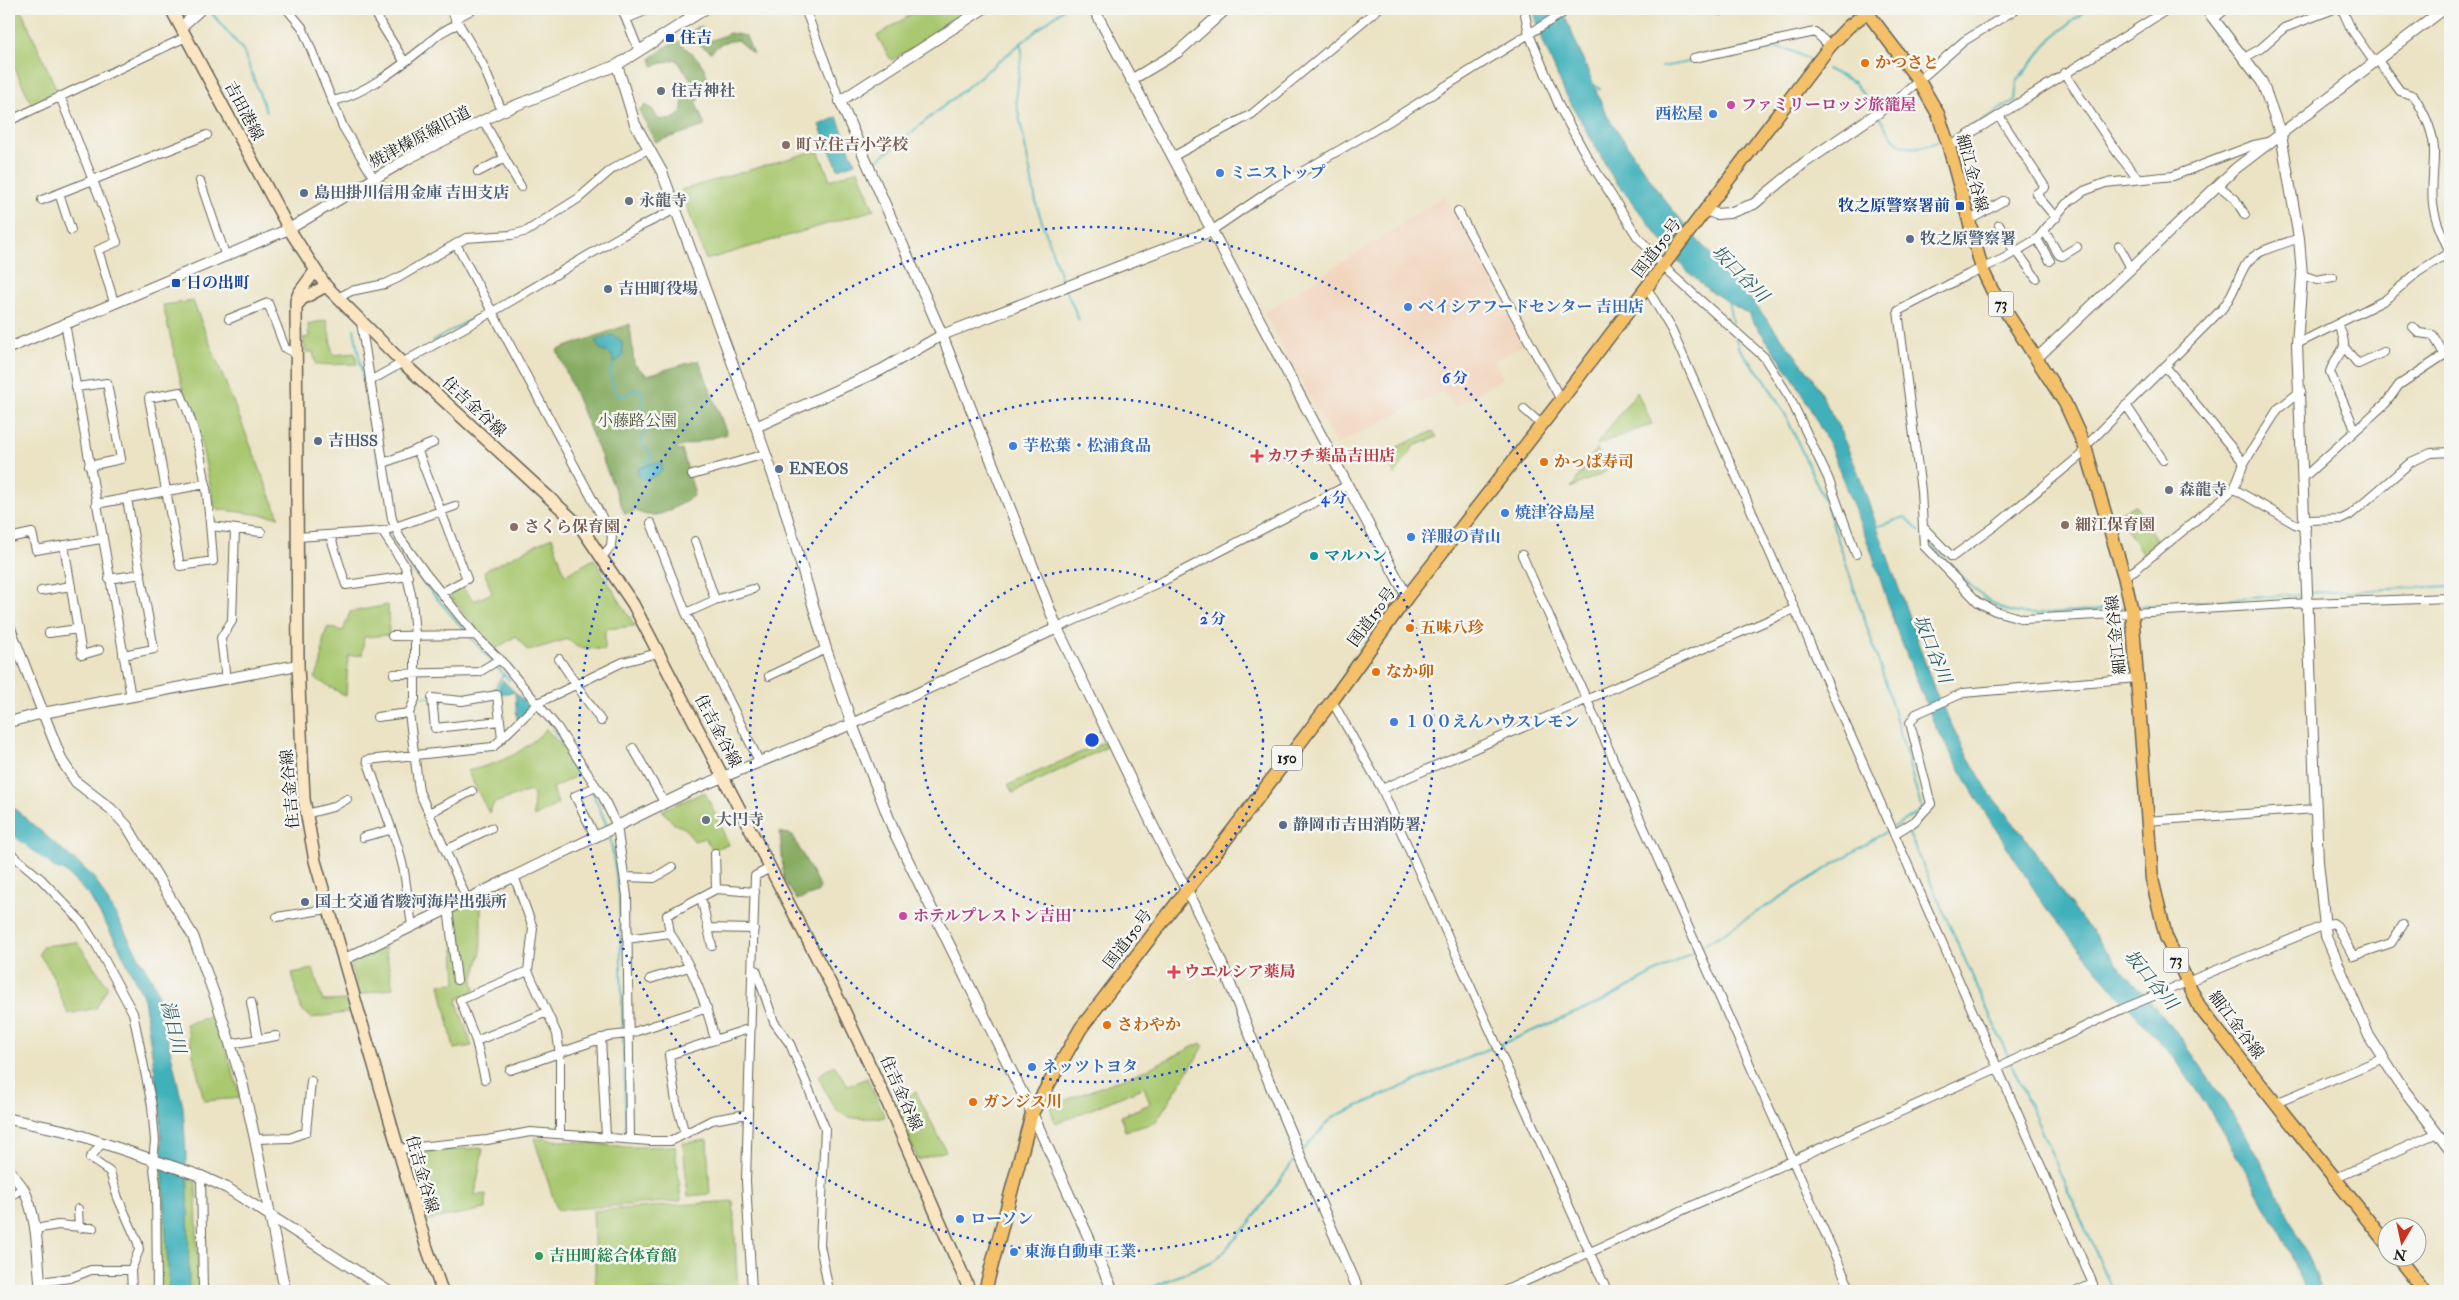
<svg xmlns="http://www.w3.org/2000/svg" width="2459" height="1300" font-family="'IM FELL Double Pica','Noto Serif JP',serif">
  <rect width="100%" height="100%" fill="#f6f6f2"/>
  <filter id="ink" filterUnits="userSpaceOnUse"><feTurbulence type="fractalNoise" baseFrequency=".02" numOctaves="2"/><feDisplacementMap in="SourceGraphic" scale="10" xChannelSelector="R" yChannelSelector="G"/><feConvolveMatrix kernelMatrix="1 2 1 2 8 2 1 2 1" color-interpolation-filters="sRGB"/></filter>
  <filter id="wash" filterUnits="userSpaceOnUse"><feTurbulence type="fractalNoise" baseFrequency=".0096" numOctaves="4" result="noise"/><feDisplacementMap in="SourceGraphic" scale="20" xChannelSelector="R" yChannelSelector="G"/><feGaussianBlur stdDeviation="1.12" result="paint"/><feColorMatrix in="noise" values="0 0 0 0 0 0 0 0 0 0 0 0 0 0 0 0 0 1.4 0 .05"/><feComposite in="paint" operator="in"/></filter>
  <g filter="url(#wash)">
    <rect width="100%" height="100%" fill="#ebe3c4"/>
    <path fill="#f1d5bd" d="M1444 196 1525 344 1495 360 1503 378 1456 407 1443 391 1336 445 1264 313Z"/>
    <path fill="#a9c86f" stroke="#627246" d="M9 9H21L58 93 33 107 9 56Z
      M911 9H974L927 41 891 60 877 36 913 13Z
      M818 150 830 180 858 170 874 210 706 260 681 190Z
      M193 301 279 517 215 509 197 423 184 395 163 305Z
      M327 320 333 355 355 353 357 364 316 365 313 352H306L303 338 309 337 308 324Z
      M1637 392 1652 424 1596 445Z
      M1433 431 1437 437 1414 446 1395 475 1384 453Z
      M1597 448 1607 471 1571 488Z
      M2135 505 2160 546 2146 559 2117 514Z
      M552 537 565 575 594 559 635 626 605 629V650L577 647 568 639 528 651 516 636 494 650 448 594 461 586 474 601 492 593 484 571Z
      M388 605 389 635 364 637 362 655 348 656 346 696 314 678C327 661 318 644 328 627L343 631 350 612Z
      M546 729 567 751 580 774 553 788 558 804 534 817 533 794 530 791 494 803 489 813 467 771C501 763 522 754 546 729Z
      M1104 742 1107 747 1013 793 1008 785Z
      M705 792 729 845 712 849 705 838 694 841 685 828 674 824 662 810Z
      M481 897V952L473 981 475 990 458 999 457 1003 472 1046 454 1049 440 984 456 983 452 910Z
      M77 942 108 987 96 1008 68 1014 50 970 39 954 43 946Z
      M385 947 393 988 359 995 351 967 353 963Z
      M313 969 323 1001 348 1000 351 1012 312 1018 301 1009 292 973Z
      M215 1015 241 1098 204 1101 186 1024Z
      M1201 1043 1204 1046 1155 1123 1125 1131 1121 1116 1150 1104 1144 1087 1058 1123 1054 1121 1050 1106 1143 1071Z
      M834 1065 848 1086 867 1078 885 1117C839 1122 837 1116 818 1076Z
      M916 1092 946 1151 918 1160 895 1104Z
      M534 1138 628 1147 675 1146 681 1201 557 1210Z
      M707 1140 710 1194 688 1196 683 1143Z
      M483 1148 475 1195 486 1194V1209L423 1221 407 1152Z
      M158 1168 196 1181 198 1291H158Z
      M733 1201 738 1291H596L593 1211Z"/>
    <path fill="#86ac62" stroke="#51643f" d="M696 27H702L710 41 730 33 746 36 753 54 737 40 722 43 711 52 697 43 691 32Z
      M682 41 683 46C705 63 717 79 696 103L705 126 655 142 639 110 646 105 653 110 658 119 670 120 681 114 683 101 695 85 676 59 653 66 651 58 668 45Z
      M630 324 634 364 647 375 699 360 727 434 676 448 677 451 682 450 694 491 693 496C675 507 657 523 636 511L625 514 557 350Z
      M780 832 792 835 820 887 817 893 797 900 784 881Z"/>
    <path fill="#41b1bb" stroke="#2e666c" d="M1533 9H1564L1566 19 1606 114 1663 198 1700 243 1725 267 1811 375 1839 428 1857 470 1935 691 1964 750 1990 794 2024 836 2067 900 2114 960 2179 1035 2225 1101 2269 1177 2311 1261 2322 1291H2305L2288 1247 2247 1173 2208 1108 2175 1059 2117 994 2046 908 1981 806 1935 726 1895 626 1873 556 1846 488 1830 446 1797 384 1748 314 1707 289 1684 268 1613 178 1564 91 1544 44Z
      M837 117 855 163 838 169 819 125Z
      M613 335 622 342 623 356 613 364V356L600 349 595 341Z
      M655 462 662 465 661 472 647 480 638 477V469Z
      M503 680 530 708 517 720 515 692 498 694 496 692Z
      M9 804 94 877 156 987 183 1107 188 1186 189 1291H169L160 1108 144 999 119 947 89 895 37 845 9 825Z"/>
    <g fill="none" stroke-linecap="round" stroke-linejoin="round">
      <path stroke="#41b1bb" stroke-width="2" d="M209 10 243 50 266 111
        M1021 44 1022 51 1016 100 1037 207 1063 283
        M1706 59 1776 48 1790 50 1810 60
        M1662 67 1694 61
        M1827 69 1855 83 1875 111
        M1592 83 1600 89
        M1879 117C1898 147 1902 154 1938 142
        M1956 136 2015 100 2017 81 2052 38 2087 9
        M875 162 1063 9
        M1066 290 1079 320
        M1728 300 1732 322
        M354 329 384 492
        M1736 336 1738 347 1764 379 1785 414 1826 504 1886 684 1922 810
        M433 341 487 310
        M613 364 610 375 616 395H628V392H632L634 388 641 391 643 403 640 414 647 430 641 441 652 455 649 461 643 464
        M1876 527 1905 517 1920 532
        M391 532 416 574 466 632
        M1926 539C1950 564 1973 594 2003 609 2027 620 2098 609 2126 607
        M2310 593 2450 586
        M2136 607 2303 594
        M470 637 492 662
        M495 665 509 680
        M493 692 503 675
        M423 697H430
        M552 729 564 744
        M573 759 590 787
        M592 791 607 826
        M1919 822 1909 834 2009 1058
        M1894 827 1922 809
        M610 836 619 894 623 1032
        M1699 948 1890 829
        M623 1037 626 1137
        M1499 1045 1599 1003 1695 951
        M2011 1063 2113 1291
        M1302 1151 1333 1117 1495 1046
        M1144 1291 1217 1259 1252 1220 1297 1156"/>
      <path stroke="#41b1bb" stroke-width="12" d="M9 825 60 865"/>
    </g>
  </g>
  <g filter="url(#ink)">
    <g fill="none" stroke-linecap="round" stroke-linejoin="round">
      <g stroke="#646257" stroke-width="10">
        <path id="minor" d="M287 9 302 27 343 127 374 178
          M450 9 482 63 502 111
          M622 9 639 51
          M685 9 691 19
          M805 9 840 101
          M1524 9 1529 34 1560 108 1586 155 1637 236 1671 274 1764 357 1790 398 1828 478 1856 554
          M1718 9 1720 11
          M2342 9 2351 29 2374 62
          M378 19 404 61
          M455 19 473 9
          M626 19 650 9
          M2214 19 2226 9
          M1694 58 1815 32 1830 46
          M2244 58 2260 49 2284 28 2334 9
          M2377 59 2400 91 2414 96C2424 112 2435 134 2434 154 2434 171 2431 187 2433 204 2435 221 2443 237 2450 252
          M2064 73 2118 154 2138 179
          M60 96 117 242 98 250 114 302
          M333 101C365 94 398 68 423 48 436 37 440 31 458 24
          M1879 112 1891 105 1964 41 2016 9
          M1999 116 2045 187 2036 194 2056 218
          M483 120 521 187
          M9 121 186 37
          M2269 142 2254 145 2173 176 2105 183 2084 191 2066 204 2037 239 2003 259 1969 274 1898 311 1921 491 1924 546 1978 602 1995 611 2024 619 2308 603 2450 598
          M1949 147 2168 9
          M1172 157 1252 114 1378 9
          M478 172 503 159
          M200 181 226 257
          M2218 185 2235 199 2245 215
          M59 193 71 230
          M42 200 207 135
          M1458 211 1561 400
          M1968 221 2003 201
          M1999 225 2014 251
          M1211 231 1274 188 1388 122 1569 9
          M2045 232 2059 255 2062 256 2077 247
          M2037 239 2050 261
          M456 244 612 536 611 546 602 557
          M2119 246 2131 268
          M2016 250 2036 278
          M2302 275 2317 280 2333 277
          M1647 288 1672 331 2093 1284 2077 1291
          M338 298 351 291 385 284 398 278 466 238 511 235 527 231 579 198 612 169 648 149
          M229 319 268 303 285 348 297 354
          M361 322 392 519 400 538 426 574 475 635 505 665 557 727 603 797 617 826 627 896 630 1139
          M65 323 131 697
          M2338 324C2352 355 2338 347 2330 372L2355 429
          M2413 327 2419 333 2433 335 2444 354
          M2297 344 2385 300 2418 272 2450 252
          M2345 348 2358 364 2384 352
          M2165 366 2244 463
          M370 381 494 311 621 236 676 209
          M76 387 107 383 121 459 89 466
          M180 392C204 445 209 503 213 561L180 566 149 398Z
          M2126 405 2163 460
          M1524 409 1542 425
          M417 449 467 579 441 593
          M384 463 433 443
          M692 475 765 454
          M2304 477 2386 403 2399 385 2450 351
          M2234 489 2295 524 2306 528
          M96 504 206 484
          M2306 520 2342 519 2350 515 2411 462 2431 453 2450 452
          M651 523 686 613 715 600 753 589
          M211 526 261 532
          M1923 527 1952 557 1995 526 2081 455 2085 447 2221 310C2233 297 2236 281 2245 266 2254 249 2283 245 2299 238
          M382 531 405 566 412 599 415 636V699L409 713 419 791 467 899
          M330 535 346 585 408 576
          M298 537 384 531 455 506
          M9 538 32 533 36 550 101 539
          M695 541 715 600
          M64 545 82 655 99 650
          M1522 555 1851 1291
          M2124 576 2135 570 2234 489 2244 463 2278 409 2301 391
          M109 579 141 574
          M41 591 71 586
          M686 613 759 761
          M1057 628 1165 580 1348 485
          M49 633 78 629
          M392 636 475 635
          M123 655 154 649 127 499
          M559 659 601 721
          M394 674 479 672 500 659
          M769 676 826 649
          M226 680 221 638 232 621 235 529
          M1332 701 1382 789 1607 1291
          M377 717 409 713
          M500 721 435 728 432 698 462 701 497 695 502 738
          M633 748 664 802
          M1382 789 1794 609
          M429 813 472 791
          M306 814 333 807 347 799
          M2146 821 2316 809
          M1894 834 1915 821 1931 804 1910 723 1916 714 1963 693 2137 678
          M595 836 575 796 596 787
          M363 837 390 830
          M446 850 491 828
          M9 852 41 879 81 921 97 946 133 1013 152 1106 155 1141 153 1161 156 1184 157 1291
          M715 853 716 889
          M514 876 533 928 528 971 557 1034 560 1055V1133
          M625 877 654 878 672 867
          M701 897 712 946
          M448 908 457 980
          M277 917 328 909
          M412 926 404 871 398 847 367 760 493 747 538 703 623 662 658 653
          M708 928 754 929
          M670 933 667 915 716 889 755 892
          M627 939 670 933C692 966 706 1002 715 1040
          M756 970 774 1022 790 1044 825 1128 820 1245 829 1291
          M650 979 689 967
          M251 1002 258 1039
          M601 1038 606 1137
          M476 1041 547 1012
          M230 1044 276 1036
          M510 1070 609 1036 628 1034 707 1008
          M485 1079 476 1041 460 1000 528 971
          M2276 1103 2384 1058
          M685 1134 676 1102 669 1055 751 1028
          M255 1139 290 1138 306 1132 311 1081
          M102 1143 90 1158 110 1172 118 1198 138 1243 139 1250 131 1270 132 1291
          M398 1149 487 1140 530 1132 650 1141H671L712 1120 747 1114
          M201 1176 203 1291
          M2336 1178 2437 1133
          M9 1197 23 1188
          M78 1209 79 1228
          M35 1229 58 1225 93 1228
          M40 1282 70 1278 91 1270H131
          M752 1291 746 1181 755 876 770 868
          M1504 1291 1997 1068 2122 1009 2325 925 2333 923 2337 926 2353 956 2391 943 2403 925"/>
      </g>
      <g stroke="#646257" stroke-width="12">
        <path id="tertiary" d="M983 9 840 101 942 335 1057 628 1171 863C1209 924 1234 994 1260 1060 1292 1138 1325 1215 1359 1291
          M1094 9 1407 597
          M2206 9 2262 82 2281 135 2299 238 2302 275 2297 344 2318 862 2326 936 2369 1036 2401 1086 2450 1150
          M181 27 201 9
          M617 65 635 124 662 172 756 427 783 503 826 649 852 724 895 834 1032 1113 1113 1291
          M1131 80 1178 52 1226 9
          M1706 210 1716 214 1729 213 1754 204 1804 163 1879 112
          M9 348 289 229 409 158 502 111 617 65 705 9
          M2037 358 2235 169 2444 9
          M756 427 881 370 942 335 1211 231
          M9 626 62 761 76 782 111 809 127 826 193 936 217 1002 242 1082 255 1139 285 1291
          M9 722 43 713 298 665
          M343 960 689 791 852 724 1057 628
          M9 1119 67 1131 201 1176 227 1188 388 1291
          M9 1170C13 1176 19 1182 23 1188 39 1219 37 1258 41 1291"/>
      </g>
      <g stroke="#646257" stroke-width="14">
        <path id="secondary" d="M171 9 289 229 326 286 402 362 580 526 633 604 841 1004 888 1104 970 1291
          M315 271 299 293 296 301 298 665 304 799 315 861 426 1245 442 1291
          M297 305 302 299 326 286"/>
      </g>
      <g stroke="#646257" stroke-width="15">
        <path id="primary" d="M1867 12 1919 81 1938 114 1949 147 1982 269 1992 290 2065 403 2085 447 2124 576 2132 611 2152 879 2166 937 2200 1008 2386 1243
          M2398 1258 2424 1291"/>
      </g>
      <g stroke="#646257" stroke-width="15">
        <path id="trunk" d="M985 1291 1032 1113 1081 1028 1332 701 1407 597 1561 400 1830 46 1848 27 1871 9"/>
      </g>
      <use href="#minor" stroke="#fff" stroke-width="8"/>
      <use href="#tertiary" stroke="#fff" stroke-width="10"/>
      <use href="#secondary" stroke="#fbe6c3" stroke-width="11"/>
      <use href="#primary" stroke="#f4c16a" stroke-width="12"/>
      <use href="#trunk" stroke="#f4c16a" stroke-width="12"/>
    </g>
  </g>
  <g fill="none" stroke="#1d4ed8" stroke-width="2.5" stroke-dasharray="2.5 5">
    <circle cx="1092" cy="740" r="171"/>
    <circle cx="1092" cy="740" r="342"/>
    <circle cx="1092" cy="740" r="513"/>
  </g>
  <g fill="#1a4fb4" stroke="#f6f6f2" stroke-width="2">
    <rect x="665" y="33" width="10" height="10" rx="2.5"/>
    <rect x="1955" y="201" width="10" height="10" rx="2.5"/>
    <rect x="171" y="278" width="10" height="10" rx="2.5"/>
  </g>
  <g fill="#e8710a" stroke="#f6f6f2" stroke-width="2">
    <circle cx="1865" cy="63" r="5"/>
    <circle cx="1544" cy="462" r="5"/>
    <circle cx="1410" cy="628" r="5"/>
    <circle cx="1376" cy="672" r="5"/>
    <circle cx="1107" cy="1025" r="5"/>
    <circle cx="973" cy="1102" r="5"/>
  </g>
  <g fill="#6b7280" stroke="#f6f6f2" stroke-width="2">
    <circle cx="661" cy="91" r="5"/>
    <circle cx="629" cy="201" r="5"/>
    <circle cx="2169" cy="490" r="5"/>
    <circle cx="706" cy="820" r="5"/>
  </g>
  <g fill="#d1479c" stroke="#f6f6f2" stroke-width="2">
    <circle cx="1731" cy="105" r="5"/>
    <circle cx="903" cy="916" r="5"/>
  </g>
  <g fill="#3f7fe0" stroke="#f6f6f2" stroke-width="2">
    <circle cx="1713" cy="114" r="5"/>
    <circle cx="1220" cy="173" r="5"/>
    <circle cx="1408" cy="307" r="5"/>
    <circle cx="1013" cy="446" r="5"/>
    <circle cx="1505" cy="513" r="5"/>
    <circle cx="1411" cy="537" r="5"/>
    <circle cx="1394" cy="722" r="5"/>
    <circle cx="1032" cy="1067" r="5"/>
    <circle cx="960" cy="1219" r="5"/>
    <circle cx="1014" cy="1252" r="5"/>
  </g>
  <g fill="#8d6e63" stroke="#f6f6f2" stroke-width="2">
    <circle cx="786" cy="145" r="5"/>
    <circle cx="2065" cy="525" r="5"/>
    <circle cx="514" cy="527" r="5"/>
  </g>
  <g fill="#5c6f8a" stroke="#f6f6f2" stroke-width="2">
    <circle cx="304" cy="193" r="5"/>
    <circle cx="1910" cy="239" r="5"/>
    <circle cx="608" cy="289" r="5"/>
    <circle cx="318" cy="441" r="5"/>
    <circle cx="779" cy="469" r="5"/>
    <circle cx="1283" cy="825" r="5"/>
    <circle cx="305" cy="902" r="5"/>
  </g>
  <g fill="#e0444e" stroke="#f6f6f2" stroke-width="2">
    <path d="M1254.5 448.5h5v5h5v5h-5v5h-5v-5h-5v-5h5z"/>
    <path d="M1171.5 964.5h5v5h5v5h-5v5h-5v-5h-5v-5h5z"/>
  </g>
  <circle fill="#0f9aa8" stroke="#f6f6f2" stroke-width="2" cx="1314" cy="556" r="5"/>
  <circle fill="#2e9e5b" stroke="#f6f6f2" stroke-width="2" cx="539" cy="1256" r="5"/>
  <g text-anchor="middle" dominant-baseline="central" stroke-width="5" stroke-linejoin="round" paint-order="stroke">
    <g fill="#f6f6f2" stroke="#5d5d5c" stroke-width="1">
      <rect x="1988.5" y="291.5" width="25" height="25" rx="4"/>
      <rect x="1272" y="745.5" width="30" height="25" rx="4"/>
      <rect x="2163.5" y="947.5" width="25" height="25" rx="4"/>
    </g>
    <g font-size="15" font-weight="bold" fill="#1c1c1c">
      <text x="2001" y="304">73</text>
      <text x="1287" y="758">150</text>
      <text x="2176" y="960">73</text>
    </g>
    <g font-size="16" font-weight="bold" fill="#164399" stroke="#f6f6f2" text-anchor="start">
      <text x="680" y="38">住吉</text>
      <text x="1950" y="206" text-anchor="end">牧之原警察署前</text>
      <text x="186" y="283">日の出町</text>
    </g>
    <g font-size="16" font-weight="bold" fill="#c56008" stroke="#f6f6f2" text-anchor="start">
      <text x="1875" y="63">かつさと</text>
      <text x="1554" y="462">かっぱ寿司</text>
      <text x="1420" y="628">五味八珍</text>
      <text x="1386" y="672">なか卯</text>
      <text x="1117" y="1025">さわやか</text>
      <text x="983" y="1102">ガンジス川</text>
    </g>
    <g font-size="16" font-weight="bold" fill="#5b616d" stroke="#f6f6f2" text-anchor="start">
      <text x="671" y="91">住吉神社</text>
      <text x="639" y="201">永龍寺</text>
      <text x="2179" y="490">森龍寺</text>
      <text x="716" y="820">大円寺</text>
    </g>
    <g font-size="16" font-weight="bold" fill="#b23c85" stroke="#f6f6f2" text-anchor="start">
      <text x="1741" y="105">ファミリーロッジ旅籠屋</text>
      <text x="913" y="916">ホテルプレストン吉田</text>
    </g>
    <g font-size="16" fill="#1c1c1c" stroke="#f6f6f2">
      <text transform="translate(244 111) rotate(62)">吉田港線</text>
      <text transform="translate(420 137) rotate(-28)">焼津榛原線旧道</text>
      <text transform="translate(1972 173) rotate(75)">細江金谷線</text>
      <text transform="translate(1657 248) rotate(-53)">国道150号</text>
      <text transform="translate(474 407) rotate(43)">住吉金谷線</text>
      <text transform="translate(1372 617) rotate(-54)">国道150号</text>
      <text transform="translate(2116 635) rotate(-96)">細江金谷線</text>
      <text transform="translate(718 731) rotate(62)">住吉金谷線</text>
      <text transform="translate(290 789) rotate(-95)">住吉金谷線</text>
      <text transform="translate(1128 939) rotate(-53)">国道150号</text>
      <text transform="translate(2236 1025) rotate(53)">細江金谷線</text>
      <text transform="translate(901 1093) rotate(66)">住吉金谷線</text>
      <text transform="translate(422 1174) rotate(74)">住吉金谷線</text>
    </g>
    <g font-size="16" font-weight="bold" fill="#366cbe" stroke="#f6f6f2" text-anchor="start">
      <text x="1703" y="114" text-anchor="end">西松屋</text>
      <text x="1230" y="173">ミニストップ</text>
      <text x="1418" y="307">ベイシアフードセンター 吉田店</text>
      <text x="1023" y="446">芋松葉・松浦食品</text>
      <text x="1515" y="513">焼津谷島屋</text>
      <text x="1421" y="537">洋服の青山</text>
      <text x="1404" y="722">１００えんハウスレモン</text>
      <text x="1042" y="1067">ネッツトヨタ</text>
      <text x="970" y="1219">ローソン</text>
      <text x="1024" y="1252">東海自動車工業</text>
    </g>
    <g font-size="16" font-weight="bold" fill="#785e54" stroke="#f6f6f2" text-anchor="start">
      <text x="796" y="145">町立住吉小学校</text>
      <text x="2075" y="525">細江保育園</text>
      <text x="524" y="527">さくら保育園</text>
    </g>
    <g font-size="16" font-weight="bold" fill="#4e5e75" stroke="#f6f6f2" text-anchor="start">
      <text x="314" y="193">島田掛川信用金庫 吉田支店</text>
      <text x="1920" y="239">牧之原警察署</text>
      <text x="618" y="289">吉田町役場</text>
      <text x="328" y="441">吉田SS</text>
      <text x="789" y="469">ENEOS</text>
      <text x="1293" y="825">静岡市吉田消防署</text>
      <text x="315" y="902">国土交通省駿河海岸出張所</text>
    </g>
    <g font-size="16" fill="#4d5839" stroke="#f6f6f2">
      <text x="637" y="421">小藤路公園</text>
    </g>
    <g font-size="16" font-weight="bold" fill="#be3a42" stroke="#f6f6f2" text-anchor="start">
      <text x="1267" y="456">カワチ薬品吉田店</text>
      <text x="1184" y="972">ウエルシア薬局</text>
    </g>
    <g font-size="16" font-weight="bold" fill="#0d838f" stroke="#f6f6f2" text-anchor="start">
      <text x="1324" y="556">マルハン</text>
    </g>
    <g font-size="16" font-weight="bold" fill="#27864d" stroke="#f6f6f2" text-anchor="start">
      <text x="549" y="1256">吉田町総合体育館</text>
    </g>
    <g font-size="18" font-style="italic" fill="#2d5f64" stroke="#f6f6f2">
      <text transform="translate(1740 274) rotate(45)">坂口谷川</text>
      <text transform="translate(1932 649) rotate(68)">坂口谷川</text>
      <text transform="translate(2151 980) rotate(50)">坂口谷川</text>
      <text transform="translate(173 1027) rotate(76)">湯日川</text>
    </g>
  </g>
  <circle cx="1092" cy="740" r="8" fill="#1d4ed8" stroke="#f6f6f2" stroke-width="2.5"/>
  <g font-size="15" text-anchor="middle" font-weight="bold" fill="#1d4ed8" stroke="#f6f6f2" stroke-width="5" stroke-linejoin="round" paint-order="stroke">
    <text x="1455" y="383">6 分</text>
    <text x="1334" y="503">4 分</text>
    <text x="1213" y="624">2 分</text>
  </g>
  <rect width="2459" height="1300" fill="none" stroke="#f6f6f2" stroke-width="30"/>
  <g transform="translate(2402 1242) rotate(189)"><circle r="24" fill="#f6f6f2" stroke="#9f9f9c"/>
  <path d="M0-4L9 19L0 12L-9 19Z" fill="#c8321e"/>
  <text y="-8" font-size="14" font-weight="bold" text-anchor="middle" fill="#1c1c1c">N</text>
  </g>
</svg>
